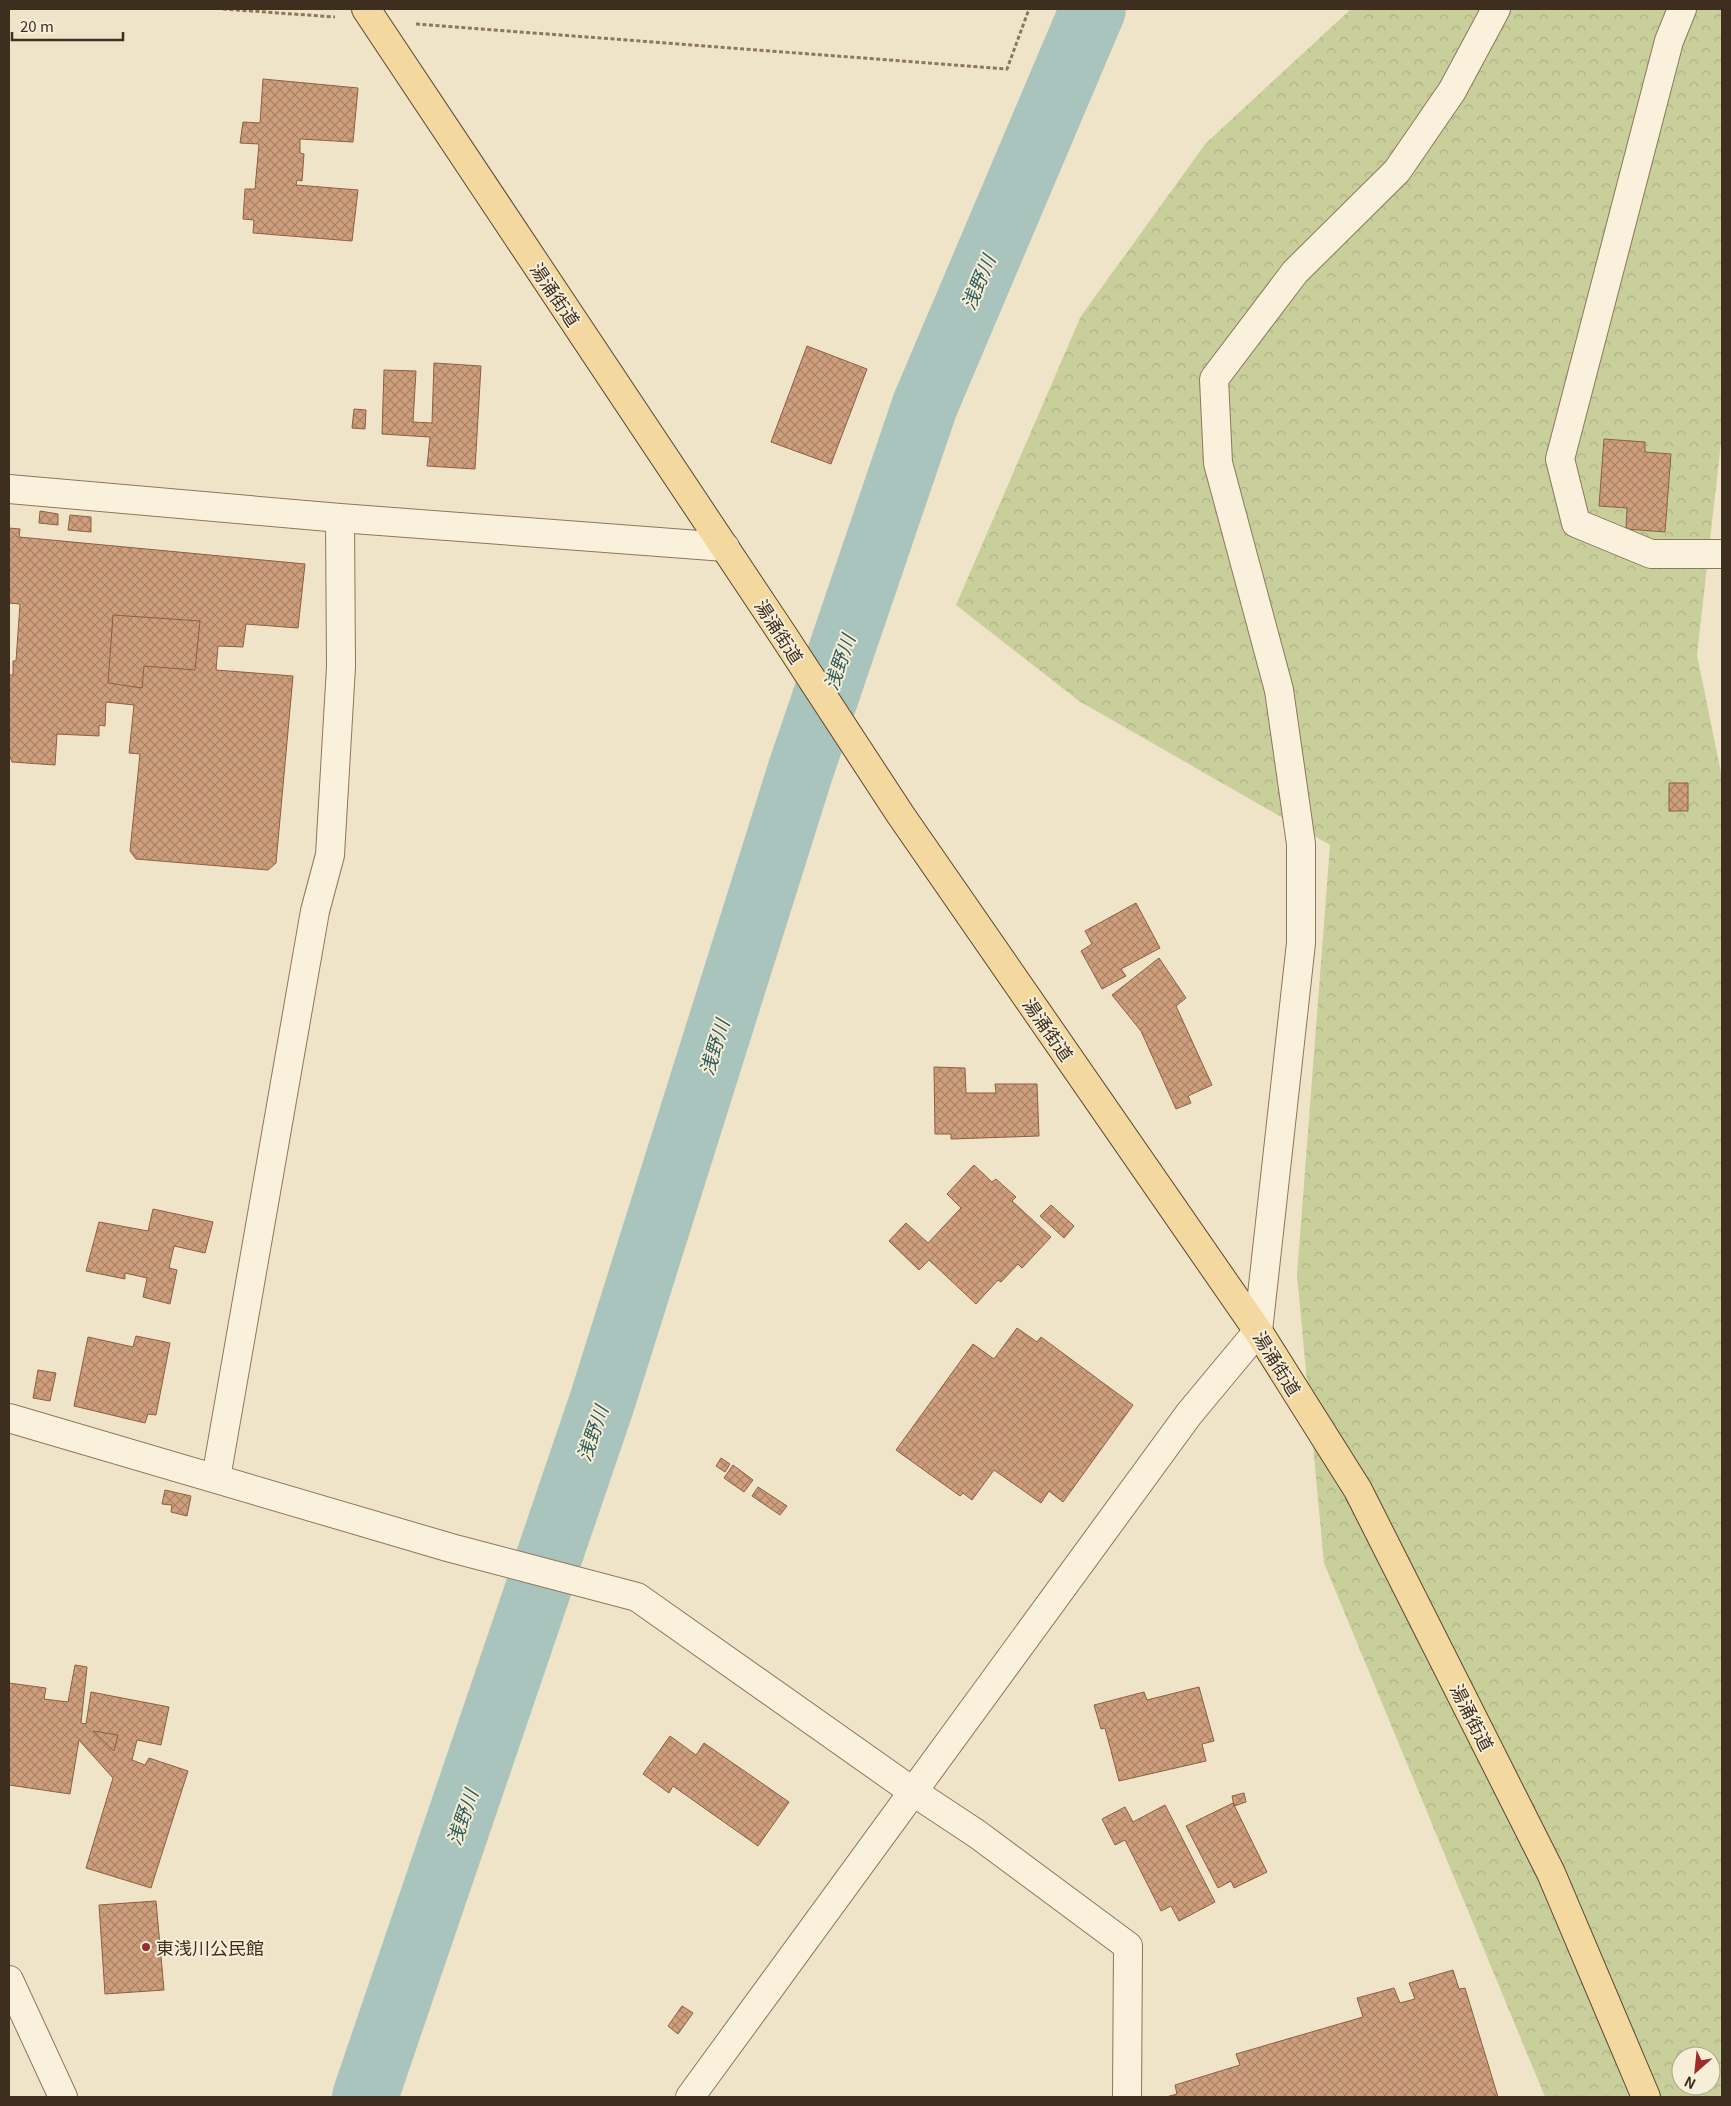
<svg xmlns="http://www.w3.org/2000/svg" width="1731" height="2106" font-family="Georgia,'Noto Sans JP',serif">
  <defs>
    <pattern id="forest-crowns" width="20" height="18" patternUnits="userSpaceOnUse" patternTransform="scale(1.25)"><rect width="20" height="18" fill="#c9cf9b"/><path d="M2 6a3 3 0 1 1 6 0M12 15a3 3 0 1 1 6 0" fill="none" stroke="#aeb285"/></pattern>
    <pattern id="building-cross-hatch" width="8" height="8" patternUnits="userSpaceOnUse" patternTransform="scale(1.25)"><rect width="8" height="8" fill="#cf9f7d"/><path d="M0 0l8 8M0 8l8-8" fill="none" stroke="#a98266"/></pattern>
  </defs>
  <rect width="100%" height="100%" fill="#f0e4c8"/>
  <path fill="url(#forest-crowns)" fill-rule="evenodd" d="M1351 9H1722V434L1697 655 1722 777V2097H1545L1324 1563 1297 1275 1330 845 1079 701 956 605 1081 316 1206 143ZM1681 2056H1711V2086H1681Z"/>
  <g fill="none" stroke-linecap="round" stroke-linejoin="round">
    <path stroke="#a9c4bc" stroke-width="66" d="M365 2097 602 1402 800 772 925 405 1093 9"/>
  </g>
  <path fill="url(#building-cross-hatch)" stroke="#8d5f41" d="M263 79 358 88 353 142 300 139V153L304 154 302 181 297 180 296 185 358 190 352 241 253 233 254 220 243 219 245 189H255L259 144 240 143 243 122 260 123Z
    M807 346 867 369 831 464 771 442Z
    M434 363 481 366 475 469 427 466 430 437 382 434 384 370 416 371 413 422 432 423Z
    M354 409 366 410 365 429 352 428Z
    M1604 439 1645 442V452L1671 454 1665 532 1626 529 1627 508 1599 506Z
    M40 511 58 514V525L39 523Z
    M70 515 91 517V532L68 530Z
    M9 528 20 529 19 537 305 564 298 628 246 624 243 647 218 646 216 670 293 676 276 863 268 870 136 859 130 851 140 754 129 753 134 705 106 702 105 726 99 725V736L57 734 55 765 12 762 9 754V675H13V661H16L20 604 9 603Z
    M113 615 200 621 195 670 144 666 142 688 108 683Z
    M1669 783H1688V811H1669Z
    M1136 903 1160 948 1121 969 1126 976 1102 989 1081 951 1092 944 1085 931Z
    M1159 958 1186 998 1176 1006 1212 1085 1188 1096 1191 1103 1176 1109 1141 1031 1112 995Z
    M934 1067 965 1068 966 1093H996L995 1084H1037L1039 1136 951 1139V1134H935Z
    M974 1165 992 1182 996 1179 1016 1197 1012 1201 1051 1237 1022 1268 1018 1264 1001 1282 998 1280 976 1304 929 1260 919 1270 889 1241 906 1223 928 1243 961 1208 947 1194Z
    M1051 1205 1074 1226 1064 1238 1040 1216Z
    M153 1209 213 1222 205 1253 174 1246 169 1268 177 1270 170 1304 143 1297 147 1278 125 1273V1279L86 1271 99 1222 148 1231Z
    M1017 1328 1037 1342 1041 1337 1133 1405 1063 1502 1049 1491 1041 1503 994 1470 972 1500 963 1493 960 1496 896 1450 973 1344 994 1359Z
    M136 1336 170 1343 156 1415 148 1414 145 1423 74 1406 88 1337 133 1347Z
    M38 1370 56 1373 50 1401 33 1398Z
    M721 1458 730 1464 725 1472 716 1466Z
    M733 1465 753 1480 744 1492 724 1478Z
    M758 1487 787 1506 780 1515 752 1496Z
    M165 1490 191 1496 187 1516 171 1512 172 1505 162 1504Z
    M75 1665 87 1667 81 1723 86 1724 91 1692 169 1707 161 1745 137 1740 132 1760 145 1765 149 1758 188 1771 151 1888 86 1868 113 1778 79 1740 70 1794 9 1785V1683L46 1688 44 1699 68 1702Z
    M1199 1687 1214 1741 1202 1744 1206 1761 1119 1781 1105 1728 1101 1729 1094 1705 1144 1692 1147 1700Z
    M93 1731 118 1735 114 1751Z
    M670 1736 696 1755 704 1743 789 1802 758 1846 673 1786 669 1793 643 1774Z
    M1244 1793 1246 1802 1234 1806 1232 1796Z
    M1233 1803 1267 1872 1234 1888 1231 1881 1218 1888 1186 1826Z
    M1165 1805 1215 1902 1179 1921 1171 1906 1161 1911 1125 1840 1115 1845 1102 1819 1125 1807 1133 1822Z
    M156 1901 164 1990 105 1994 99 1905Z
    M1453 1970 1459 1989 1465 1988 1498 2097H1166L1177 2094 1175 2085 1240 2065 1236 2054 1363 2017 1357 1998 1394 1988 1400 2003 1415 1999 1409 1983Z
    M682 2006 693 2013 678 2034 668 2026Z"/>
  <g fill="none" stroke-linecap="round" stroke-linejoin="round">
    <g stroke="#8d765c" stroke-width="30">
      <path id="minor" d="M1682 9 1669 41 1560 459 1576 523 1651 554H1722
        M9 489 340 518 725 547
        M9 1418 451 1548 637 1597 912 1791 977 1834 1128 1946 1127 2097
        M216 1478 315 911 330 855 341 667 340 518
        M9 1980 63 2097
        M690 2097 1189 1414 1258 1331 1301 943V844L1279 690 1218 463 1214 379 1295 272 1397 171 1452 91 1496 9"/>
    </g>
    <g stroke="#5b4430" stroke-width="30">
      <path id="major" d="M366 9 783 635 900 814 1258 1331 1358 1490 1551 1873 1646 2097"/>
    </g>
    <path stroke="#8d765c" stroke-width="3" stroke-dasharray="4 2.5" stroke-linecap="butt" d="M223 9 335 17
      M416 24 1007 69 1029 9"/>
    <use href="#minor" stroke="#faf1dc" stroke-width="28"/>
    <use href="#major" stroke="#f3d9a0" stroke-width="28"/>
  </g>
  <circle fill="#9e2a2b" stroke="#f7eed8" stroke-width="2" cx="146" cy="1947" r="5"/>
  <g text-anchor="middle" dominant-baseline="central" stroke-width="4" stroke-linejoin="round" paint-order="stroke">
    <g font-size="18" fill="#3d2e20" stroke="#f7eed8">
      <text transform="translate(556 294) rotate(56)">湯涌街道</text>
      <text transform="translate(780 631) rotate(57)">湯涌街道</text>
      <text transform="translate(1049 1029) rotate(55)">湯涌街道</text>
      <text transform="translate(1278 1363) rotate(58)">湯涌街道</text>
      <text transform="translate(1473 1717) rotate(63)">湯涌街道</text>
    </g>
    <g font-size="18" fill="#3d2e20" stroke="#f7eed8" text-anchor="start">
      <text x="156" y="1947">東浅川公民館</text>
    </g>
    <g font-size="19" font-style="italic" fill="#2f5d5a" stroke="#f7eed8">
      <text transform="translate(977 282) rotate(-67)">浅野川</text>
      <text transform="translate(838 662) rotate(-71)">浅野川</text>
      <text transform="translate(713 1047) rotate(-73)">浅野川</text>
      <text transform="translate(591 1433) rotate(-71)">浅野川</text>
      <text transform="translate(461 1817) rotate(-71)">浅野川</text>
    </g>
  </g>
  <rect width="1731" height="2106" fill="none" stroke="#3d2e20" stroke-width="20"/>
  <g transform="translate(1696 2071) rotate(207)"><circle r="24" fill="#f7eed8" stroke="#ada18e"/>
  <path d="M0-4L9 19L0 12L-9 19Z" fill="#9e2a2b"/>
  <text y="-8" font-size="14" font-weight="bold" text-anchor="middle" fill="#3d2e20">N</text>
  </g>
  <path d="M12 32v8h111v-8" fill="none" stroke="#3d2e20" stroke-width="2.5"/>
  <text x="20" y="32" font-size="15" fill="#3d2e20" stroke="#f7eed8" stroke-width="4" paint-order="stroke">20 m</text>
</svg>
